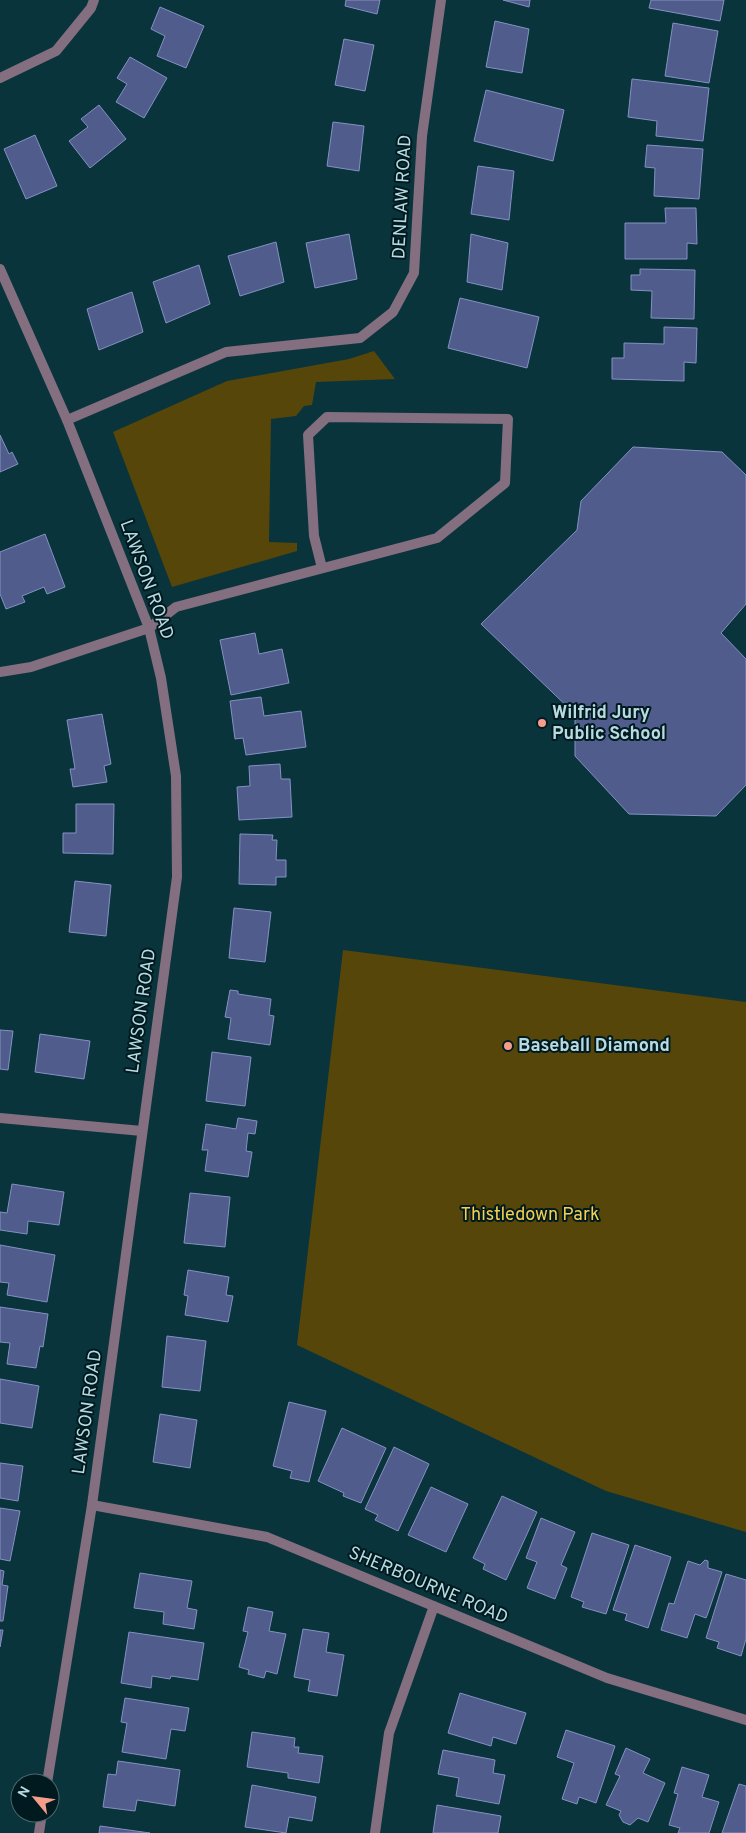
<svg xmlns="http://www.w3.org/2000/svg" width="746" height="1833" font-family="Overpass,sans-serif">
  <rect width="100%" height="100%" fill="#0a343b"/>
  <path fill="#56460a" d="M374 351 395 379 316 382 312 405 304 406 296 416 271 419 269 542 297 543V551L172 587 113 432 227 381 349 359Z
    M343 950 746 1002V1532L606 1491 297 1345Z"/>
  <path fill="#505c8b" stroke="#8391c3" d="M346 0H380L377 14 345 6Z
    M503 0H530L529 7Z
    M651 0H724L720 21 649 8Z
    M160 7 204 26 186 68 157 56 165 36 151 29Z
    M495 21 529 29 522 73 486 67Z
    M673 23 718 31 709 83 665 76Z
    M344 39 374 45 365 91 335 85Z
    M130 57 167 78 144 118 116 102 127 84 117 78Z
    M632 79 709 88 703 141 656 136 657 121 628 117Z
    M486 90 564 110 553 161 474 141Z
    M99 105 126 139 90 168 69 141 88 127 81 119Z
    M333 122 364 126 359 171 327 166Z
    M35 135 57 186 26 199 4 149Z
    M647 145 703 149 699 199 654 196 655 168 645 167Z
    M478 166 514 171 509 220 471 214Z
    M665 208H696L697 244 687 243V259H625V223H666Z
    M349 234 357 279 315 288 306 243Z
    M471 234 508 243 502 290 467 282Z
    M276 242 284 282 240 296 228 256Z
    M199 265 210 304 166 323 153 282Z
    M640 269 695 270 694 319 651 318 652 291 631 290V275H640Z
    M132 292 143 332 99 350 87 309Z
    M460 298 539 317 527 368 448 348Z
    M664 327 697 328 696 363 684 362V381L612 379V358H624V343L664 344Z
    M0 435 9 454 12 452 18 464 0 472Z
    M633 447 722 452 746 475V604L721 633 746 659V785L716 816 629 814 575 756V714L481 624 577 530 581 501Z
    M45 534 65 587 47 594 44 587 22 596 25 602 6 609 0 594V552Z
    M255 633 259 654 282 649 289 683 231 695 220 640Z
    M261 697 264 716 301 711 306 747 246 755 243 738 235 739 230 701Z
    M102 714 111 764 104 766 107 782 73 787 70 769H75L67 720Z
    M280 764 281 779H290L292 817 239 820 237 787 250 786 249 766Z
    M76 804H114L113 854 63 853V833H76Z
    M240 834 273 835 272 840H277L276 860H286V877H276V885L239 884Z
    M75 881 111 885 106 936 69 932Z
    M234 908 271 912 265 962 229 958Z
    M230 990 238 991V994L271 999 269 1015 274 1016 270 1045 228 1039 231 1018 225 1017Z
    M0 1030 13 1031 8 1070 0 1069Z
    M40 1034 90 1041 84 1079 35 1072Z
    M212 1052 251 1057 245 1106 206 1101Z
    M238 1118 257 1121 255 1134 248 1133 246 1151 252 1152 248 1177 205 1171 208 1150H202L206 1124 236 1129Z
    M12 1184 64 1192 59 1225 28 1221 27 1234 0 1230V1212L7 1213Z
    M190 1193 230 1197 225 1247 184 1243Z
    M0 1245 55 1255 47 1302 7 1295 9 1283 0 1282Z
    M188 1270 229 1277 226 1295 233 1296 228 1322 185 1315 188 1296 184 1295Z
    M0 1307 48 1314 43 1347 40 1346 36 1368 7 1364 10 1343 0 1342Z
    M167 1336 206 1341 200 1391 162 1387Z
    M0 1379 39 1386 32 1428 0 1423Z
    M289 1402 326 1411 309 1482 290 1478 292 1471 273 1466Z
    M160 1414 197 1420 190 1468 153 1462Z
    M342 1428 386 1448 361 1503 343 1496 344 1493 318 1481Z
    M394 1447 429 1464 398 1531 375 1520 378 1515 365 1509Z
    M0 1463 23 1466 18 1501 0 1498Z
    M431 1487 468 1504 446 1552 408 1535Z
    M502 1496 537 1512 506 1580 483 1569 485 1564 473 1558Z
    M0 1508 20 1511 10 1561 0 1559Z
    M541 1518 575 1532 561 1565 567 1568 555 1599 527 1588 537 1562 526 1558Z
    M592 1533 629 1545 606 1614 582 1607 584 1602 571 1597Z
    M635 1545 671 1557 648 1628 625 1620 627 1614 613 1610Z
    M705 1560 708 1561V1568L722 1572 708 1613 706 1618 695 1614 687 1638 661 1630 669 1603 674 1604 688 1561 700 1565Z
    M0 1570 4 1571 2 1585 8 1586 3 1621H0Z
    M140 1573 192 1581 187 1608 197 1610 194 1629 163 1624 164 1612 134 1608Z
    M726 1574 746 1580V1639L741 1656 717 1648 719 1642 706 1638Z
    M248 1607 273 1612 269 1631 286 1634 277 1674 266 1671 264 1678 248 1674 249 1670 239 1667 248 1632 243 1631Z
    M303 1629 329 1633 326 1652 344 1655 337 1696 308 1691 310 1680 294 1677Z
    M0 1630H3L0 1647Z
    M129 1632 204 1643 198 1680 171 1676 170 1679 152 1676 151 1688 121 1683Z
    M460 1693 526 1713 516 1744 493 1737 491 1746 448 1733Z
    M125 1698 189 1708 185 1731 171 1729 166 1759 122 1752 127 1723 121 1722Z
    M566 1730 615 1746 596 1803 579 1797 577 1804 562 1799 574 1763 557 1757Z
    M252 1732 295 1738 294 1747H299L298 1753 323 1756 319 1783 288 1778V1773L247 1767Z
    M626 1748 650 1759 643 1773 665 1783 648 1822 638 1818 630 1825 623 1822 619 1815 621 1811 606 1805 620 1776 615 1774Z
    M443 1750 495 1760 493 1773 505 1775 499 1804 456 1796 459 1778 438 1774Z
    M118 1761 180 1770 175 1806 137 1800 135 1811 103 1807 108 1774 116 1775Z
    M682 1767 709 1775 702 1797 719 1802 709 1833H678L680 1828 669 1825 678 1794 674 1793Z
    M739 1784 746 1786V1833H722Z
    M252 1785 316 1797 312 1821 289 1817 286 1833 245 1827Z
    M437 1805 501 1816 498 1833H433Z
    M100 1826 150 1833H99Z"/>
  <g fill="none" stroke-linecap="round" stroke-linejoin="round">
    <path stroke="#836f7f" stroke-width="10" d="M149 628 176 607 437 538 505 483 508 419 327 417 308 435 314 536 322 568"/>
    <path stroke="#836f7f" stroke-width="10" d="M0 78 56 51 91 8 94 0
      M67 420 226 352 360 338 393 312 414 273 422 136 441 0
      M0 1118 142 1131
      M92 1505 267 1537 607 1678 746 1720
      M375 1833 389 1733 434 1606"/>
    <path stroke="#836f7f" stroke-width="10" d="M0 269 67 420 149 628 161 678 176 776 177 877 92 1505 47 1783
      M0 672 31 667 149 628
      M39 1833 42 1813"/>
  </g>
  <g fill="#f49d8b" stroke="#001a20" stroke-width="2">
    <circle cx="542" cy="723" r="5"/>
    <circle cx="508" cy="1046" r="5"/>
  </g>
  <g text-anchor="middle" dominant-baseline="central" stroke-width="4" stroke-linejoin="round" paint-order="stroke">
    <g font-size="18" fill="#b8dbe2" stroke="#001a20">
      <text transform="translate(403 197) rotate(-87)">DENLAW ROAD</text>
      <text transform="translate(146 580) rotate(70)">LAWSON ROAD</text>
      <text transform="translate(142 1011) rotate(-82)">LAWSON ROAD</text>
      <text transform="translate(88 1412) rotate(-82)">LAWSON ROAD</text>
      <text transform="translate(428 1586) rotate(23)">SHERBOURNE ROAD</text>
    </g>
    <g font-size="18" font-weight="bold" fill="#b8dbe2" stroke="#001a20" text-anchor="start">
      <text x="552" y="713">Wilfrid Jury<tspan x="552" dy="21">Public School</tspan></text>
      <text x="518" y="1046">Baseball Diamond</text>
    </g>
    <g font-size="18" fill="#f6d051" stroke="#001a20">
      <text x="530" y="1215">Thistledown Park</text>
    </g>
  </g>
  <g transform="translate(35 1798) rotate(299)"><circle r="24" fill="#001a20" stroke="#4a676e"/>
  <path d="M0-4L9 19L0 12L-9 19Z" fill="#f49d8b"/>
  <text y="-8" font-size="14" font-weight="bold" text-anchor="middle" fill="#b8dbe2">N</text>
  </g>
</svg>
